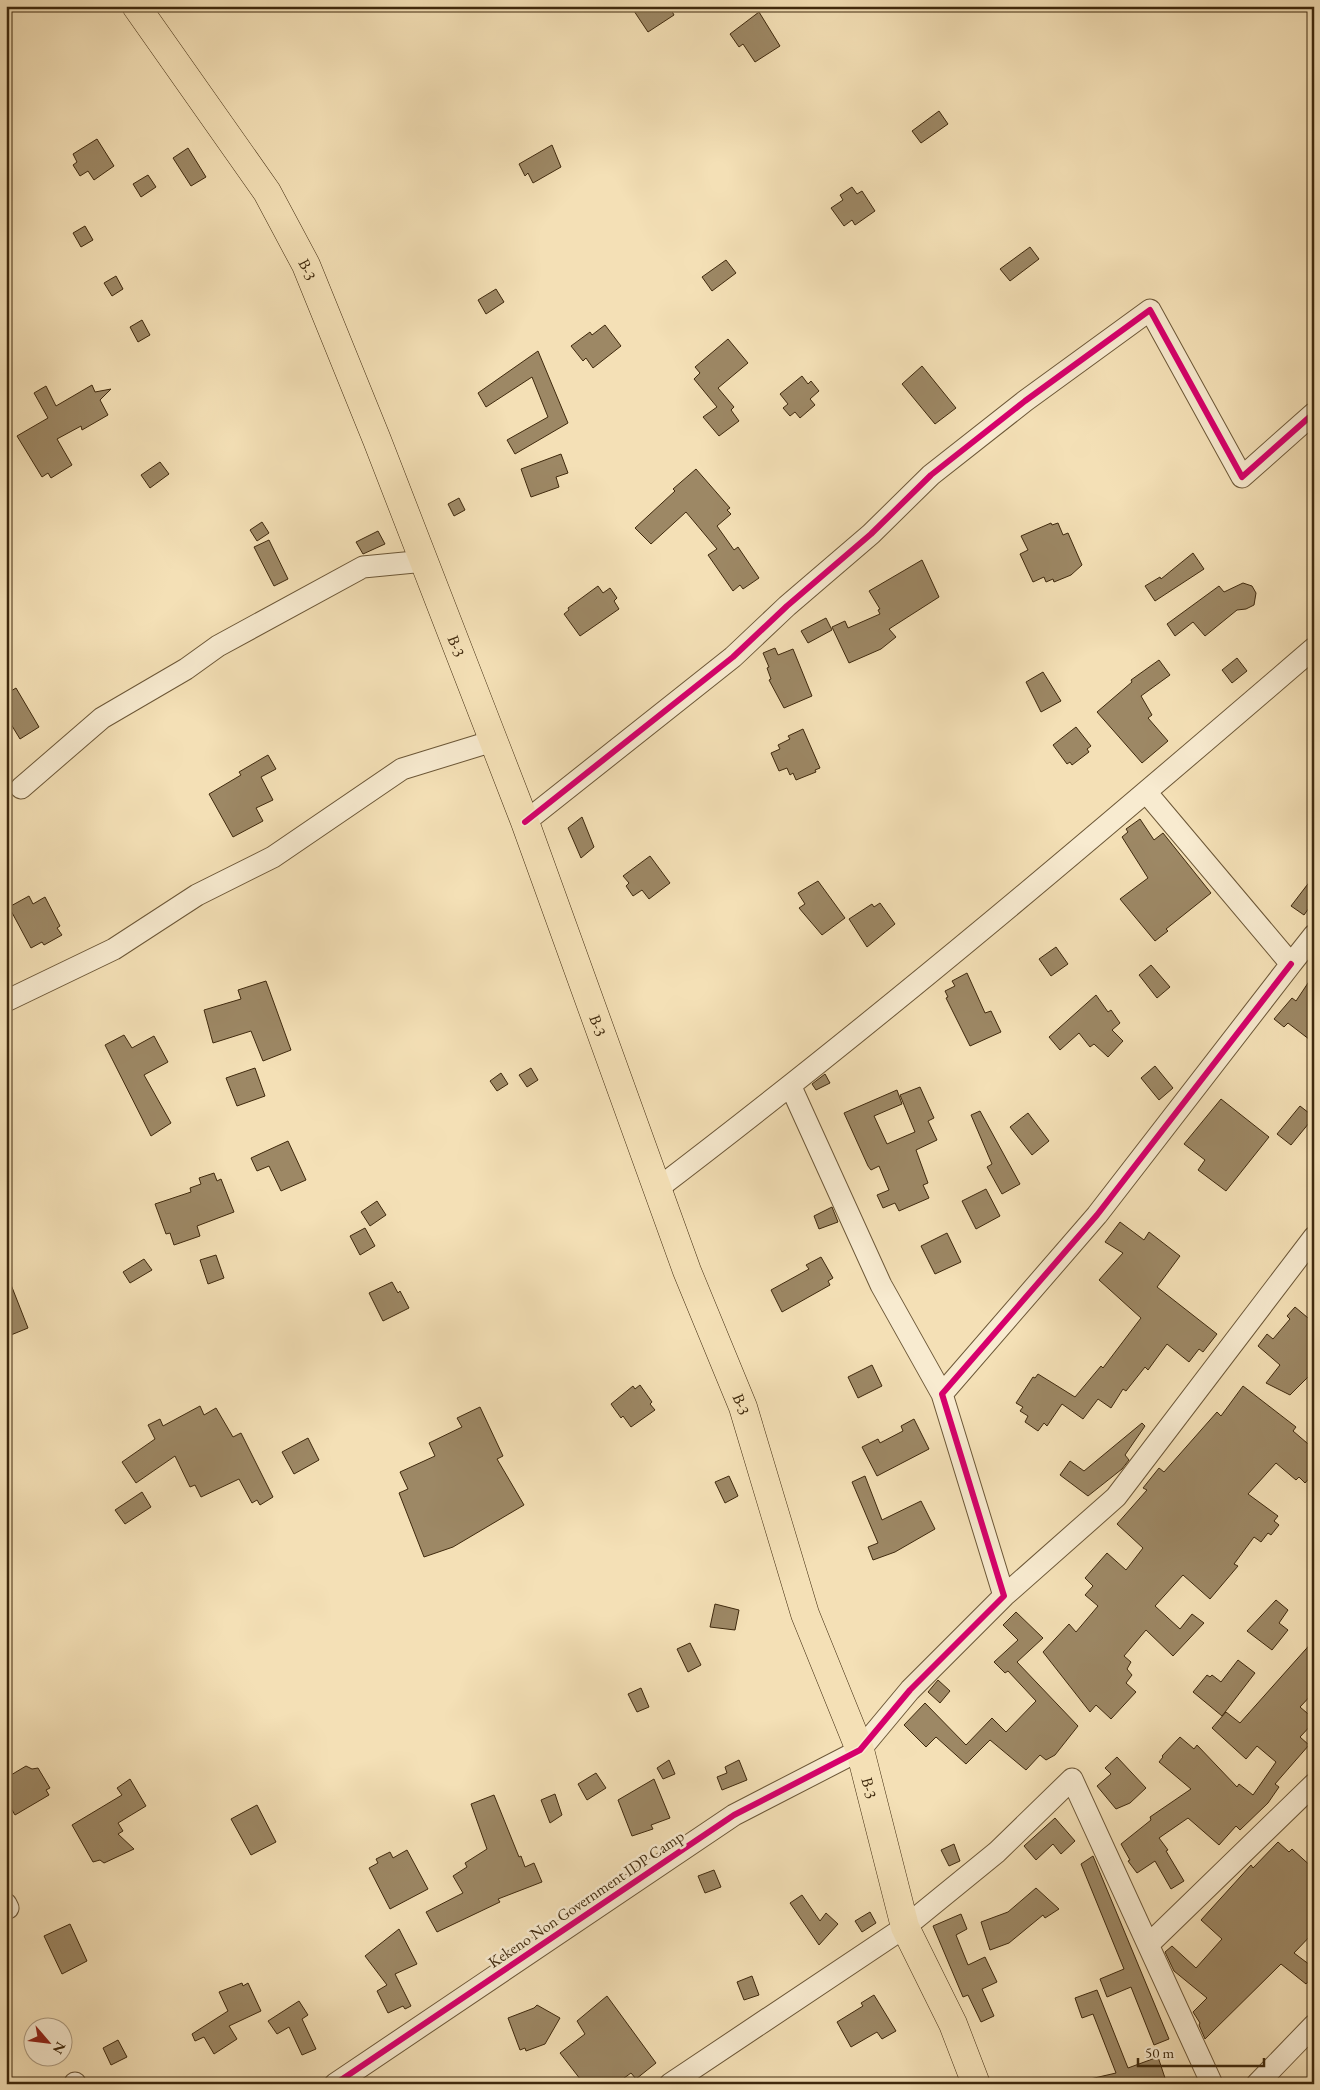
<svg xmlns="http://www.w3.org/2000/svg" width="1320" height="2090" font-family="'EB Garamond',serif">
  <rect width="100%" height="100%" fill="#f4e0b6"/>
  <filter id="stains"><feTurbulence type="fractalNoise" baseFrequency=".004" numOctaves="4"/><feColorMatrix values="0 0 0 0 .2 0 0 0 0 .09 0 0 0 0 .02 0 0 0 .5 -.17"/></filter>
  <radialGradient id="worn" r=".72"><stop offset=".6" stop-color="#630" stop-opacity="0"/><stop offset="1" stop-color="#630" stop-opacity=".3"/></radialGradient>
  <path fill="#9d8865" stroke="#3f290d" d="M641 6H669L674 15 648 32 634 11Z
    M759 12 780 46 755 62 743 44 739 47 730 34Z
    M939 111 948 124 921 143 912 131Z
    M97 139 114 166 94 180 88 171 80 176 73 165 77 162 73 154Z
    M552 145 561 167 533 183 528 173 525 176 519 164Z
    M188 148 206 177 191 186 173 158Z
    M148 175 156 187 141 197 133 184Z
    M852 187 857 194 862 191 875 211 855 225 852 220 844 226 831 208 843 200 840 195Z
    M85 226 93 240 81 247 73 233Z
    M1030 247 1039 259 1010 281 1000 269Z
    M726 260 736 273 712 291 702 277Z
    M116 276 123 289 112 296 104 283Z
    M496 289 504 302 486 314 478 300Z
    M142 320 150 335 138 342 130 327Z
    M605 325 621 346 593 368 586 358 583 361 571 346 590 332 592 335Z
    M728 339 748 363 718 388 734 407 731 410 739 421 719 436 703 417 717 407 694 379 700 373 695 367Z
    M538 351 568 423 515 454 507 440 548 417 532 377 486 407 478 393Z
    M922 366 956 408 935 424 902 384Z
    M802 376 808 384 811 381 819 391 810 399 815 405 800 418 795 412 790 416 783 408 788 404 780 394Z
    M92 385 95 392 111 389 100 400 108 415 82 430 81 426 57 439 72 465 51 478 48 473 42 477 17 436 48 418 34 393 46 386 56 406Z
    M561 454 568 473 556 477 559 487 531 497 521 469Z
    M160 462 169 474 150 488 141 475Z
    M696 469 730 508 727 510 731 514 717 526 734 550 738 547 759 578 743 589 740 585 733 591 708 555 717 549 686 512 651 544 635 528 675 491 673 489Z
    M459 498 465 510 454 516 448 504Z
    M262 522 269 533 257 541 250 530Z
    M1051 523 1052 525 1058 523 1063 535 1068 533 1082 565 1071 575 1054 582 1053 579 1046 582 1044 577 1033 582 1020 554 1028 550 1021 536Z
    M378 531 385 544 363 554 356 542Z
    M269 540 288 579 274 586 254 547Z
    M1193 553 1204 569 1155 601 1145 586 1160 577 1161 579Z
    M922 560 939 597 889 629 896 637 881 649 849 663 832 627 845 621 848 628 880 614 878 610 880 609 869 591Z
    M1243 583 1252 586 1256 593 1254 605 1246 609 1237 610 1205 636 1193 622 1175 636 1167 624 1219 586 1224 592Z
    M598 586 603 593 610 588 617 598 614 601 619 609 580 636 564 614 569 610 568 608Z
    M826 618 832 630 808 643 801 631Z
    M775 648 778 655 793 649 812 696 784 708 769 680 771 679 767 668 769 667 763 653Z
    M1237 658 1247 671 1232 683 1222 670Z
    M1159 660 1170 675 1141 696 1152 715 1148 718 1168 741 1142 763 1097 712 1132 682 1131 680Z
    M1043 672 1061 701 1041 712 1026 682Z
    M16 688 39 727 20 739 6 716V694Z
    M1076 727 1091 746 1087 749 1089 752 1072 765 1070 762 1067 764 1053 745Z
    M803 729 820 768 815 770 816 772 796 780 793 773 790 775 787 768 779 771 771 753 780 749 778 745 790 739 788 736Z
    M268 755 276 769 261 777 273 800 256 808 263 821 233 837 209 794 241 775 239 772Z
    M582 817 594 847 581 858 568 828Z
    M1140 819 1154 840 1163 833 1211 893 1166 929 1168 931 1155 941 1120 899 1148 878 1122 837 1128 832 1126 829Z
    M650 856 670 883 649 899 642 890 633 896 626 886 629 883 623 876Z
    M1314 876V901L1304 915 1291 906Z
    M818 881 845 918 822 935 799 908 805 904 798 893Z
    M29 896 33 904 45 897 60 926 57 928 62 935 44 945 42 942 31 948 9 907Z
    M880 903 895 924 867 947 849 919 872 904 874 907Z
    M1056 947 1068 964 1051 976 1039 959Z
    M1151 965 1170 987 1157 998 1139 975Z
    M967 973 985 1013 991 1011 1001 1032 970 1046 946 998 948 997 945 991 955 986 952 981Z
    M1314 974V1043L1288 1023 1284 1027 1274 1019 1292 998 1296 1001Z
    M266 981 291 1050 263 1061 251 1031 213 1043 204 1010 241 999 238 990Z
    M1096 995 1108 1012 1111 1010 1120 1023 1112 1030 1123 1041 1108 1057 1094 1044 1090 1047 1079 1033 1060 1050 1049 1037Z
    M124 1035 132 1048 154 1036 168 1062 144 1075 171 1123 151 1136 105 1045Z
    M1155 1066 1173 1088 1159 1100 1141 1078Z
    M255 1068 265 1096 237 1106 226 1078Z
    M531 1068 538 1080 527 1087 519 1075Z
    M501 1073 508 1084 497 1091 490 1081Z
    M825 1074 830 1083 816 1090 812 1084Z
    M920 1087 934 1118 928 1121 937 1140 916 1150 928 1183 923 1185 929 1198 899 1211 895 1203 883 1208 877 1195 889 1190 879 1166 871 1170 868 1166 844 1113 897 1090 902 1104 874 1116 887 1144 915 1132 900 1095Z
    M1221 1099 1269 1137 1226 1191 1198 1170 1205 1160 1184 1144Z
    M1300 1106 1314 1117 1291 1145 1277 1134Z
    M980 1111 1020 1184 1002 1194 987 1167 992 1164 971 1115Z
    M1028 1113 1049 1141 1032 1155 1010 1127Z
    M288 1141 306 1180 281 1191 269 1166 257 1171 251 1158Z
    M214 1173 217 1181 221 1179 234 1212 197 1226 200 1236 174 1245 170 1233 166 1234 155 1204 191 1192 190 1188 201 1184 199 1178Z
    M986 1189 1000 1216 976 1229 962 1201Z
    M377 1201 386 1215 370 1226 361 1212Z
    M832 1207 838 1222 819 1229 814 1216Z
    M1120 1222 1144 1240 1149 1232 1180 1256 1157 1287 1217 1334 1203 1352 1199 1349 1189 1362 1167 1344 1148 1370 1145 1367 1126 1391 1123 1389 1111 1408 1098 1399 1083 1419 1062 1404 1047 1426 1044 1423 1038 1431 1025 1422 1028 1416 1020 1411 1023 1407 1016 1403 1033 1377 1035 1378 1038 1374 1075 1397 1101 1366 1103 1368 1141 1318 1099 1280 1123 1253 1105 1242Z
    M365 1228 375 1246 360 1255 350 1236Z
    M947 1233 961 1262 935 1274 921 1246Z
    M216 1255 224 1278 208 1284 200 1260Z
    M821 1257 833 1278 828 1281 830 1285 782 1312 771 1290 809 1269 806 1265Z
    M144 1259 152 1270 130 1283 123 1272Z
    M6 1272 28 1328 6 1337Z
    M392 1282 398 1293 400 1291 409 1308 383 1321 369 1293Z
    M1295 1307 1314 1323V1371L1290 1395 1266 1383 1280 1365 1258 1346 1267 1334 1273 1339 1290 1319 1287 1316Z
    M872 1365 882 1386 858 1398 848 1377Z
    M640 1385 652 1402 650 1404 655 1410 631 1427 623 1416 621 1418 611 1404 633 1386 635 1389Z
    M1243 1386 1296 1427 1293 1431 1314 1449V1473L1305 1483 1299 1477 1296 1480 1276 1463 1248 1494 1278 1516 1274 1521 1279 1525 1271 1535 1268 1533 1261 1542 1254 1537 1234 1564 1238 1566 1210 1599 1183 1575 1155 1606 1180 1629 1192 1614 1204 1623 1173 1656 1146 1630 1124 1656 1131 1662 1127 1669 1132 1675 1126 1683 1136 1692 1111 1719 1096 1705 1090 1712 1043 1652 1069 1624 1076 1632 1098 1606 1085 1595 1093 1586 1085 1578 1107 1553 1126 1570 1143 1548 1117 1524 1147 1490 1143 1488 1159 1468 1164 1472 1217 1412 1221 1416Z
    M200 1406 204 1415 216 1408 233 1437 241 1433 273 1497 260 1505 257 1500 252 1503 239 1479 201 1497 195 1485 190 1487 175 1456 136 1483 122 1462 155 1439 148 1425 160 1419 163 1426Z
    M480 1407 503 1456 497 1459 524 1505 453 1547 424 1557 399 1493 408 1489 400 1472 435 1456 429 1443 462 1427 457 1418Z
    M914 1419 929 1449 877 1476 862 1447 878 1439 880 1443 903 1431 901 1426Z
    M1142 1423 1145 1426 1125 1455 1129 1460 1122 1469 1088 1496 1060 1475 1070 1461 1084 1471Z
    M308 1438 319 1460 294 1474 282 1452Z
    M729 1476 738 1496 725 1503 715 1482Z
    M865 1476 882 1520 921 1501 935 1529 895 1552 873 1560 868 1547 878 1543 852 1482Z
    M142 1492 151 1507 125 1524 115 1510Z
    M1276 1600 1288 1610 1279 1623 1288 1630 1272 1650 1247 1631Z
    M715 1604 739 1610 735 1630 710 1627Z
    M1016 1612 1043 1638 1017 1662 1078 1726 1055 1755 1046 1760 1040 1755 1026 1770 990 1740 966 1764 936 1737 926 1747 904 1725 925 1703 966 1745 992 1718 1006 1732 1036 1701 1008 1671 1005 1673 994 1662 1018 1640 1003 1625Z
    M1314 1640V1692L1300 1707 1314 1719V1722L1300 1737 1309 1745 1275 1784 1279 1787 1268 1803 1240 1830 1236 1826 1219 1845 1188 1818 1159 1838 1168 1850 1166 1851 1184 1881 1171 1889 1155 1861 1137 1873 1128 1861 1130 1860 1121 1844 1151 1820 1150 1817 1191 1789 1159 1762 1163 1757 1162 1756 1180 1737 1194 1749 1197 1745 1237 1787 1239 1784 1253 1795 1276 1762 1257 1746 1246 1759 1212 1728 1226 1712 1240 1723Z
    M690 1643 701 1665 688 1672 677 1649Z
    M1238 1660 1255 1673 1222 1716 1193 1692 1207 1675 1210 1677 1212 1675 1221 1682Z
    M938 1680 950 1691 940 1703 928 1692Z
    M641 1688 649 1707 637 1712 628 1694Z
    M1117 1757 1146 1788 1130 1803 1116 1809 1097 1786 1111 1774 1105 1768Z
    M669 1760 675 1774 663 1779 657 1768Z
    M739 1760 747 1780 722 1790 717 1777 727 1773 725 1767Z
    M26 1766 32 1769 38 1768 50 1788 46 1790 49 1795 15 1815 6 1800V1778Z
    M596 1773 606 1788 587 1800 578 1784Z
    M130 1779 146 1806 118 1823 123 1831 118 1834 134 1849 104 1863 100 1860 93 1862 72 1825 122 1795 117 1788Z
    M654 1779 670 1818 651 1825 653 1829 632 1836 618 1800Z
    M555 1794 562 1815 550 1823 541 1800Z
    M494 1795 519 1857 521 1856 525 1867 534 1863 542 1882 498 1899 500 1902 437 1932 426 1912 463 1893 453 1876 467 1867 465 1863 487 1849 471 1804Z
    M257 1805 276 1842 251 1855 231 1819Z
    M1055 1818 1075 1841 1061 1854 1053 1844 1036 1860 1024 1846Z
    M1278 1842 1289 1852 1292 1849 1314 1869V1932L1294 1953 1314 1968V1975L1306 1984 1281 1964 1205 2039 1199 2025 1200 2023 1193 2012 1207 1998 1174 1971 1165 1952 1172 1946 1196 1968 1222 1939 1201 1920 1251 1865 1253 1868Z
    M954 1844 960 1861 949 1866 941 1850Z
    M407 1850 428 1889 390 1909 369 1868 378 1863 376 1859 390 1852 393 1858Z
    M1093 1856 1169 2039 1154 2045 1131 1987 1107 1997 1100 1979 1124 1969 1081 1864Z
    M714 1870 721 1887 705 1893 698 1876Z
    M1036 1888 1059 1909 1045 1918 1043 1915 1009 1943 990 1950 981 1922 1008 1912Z
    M802 1895 820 1921 826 1913 838 1924 819 1945 790 1903Z
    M870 1912 876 1923 862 1932 855 1921Z
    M961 1914 967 1929 956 1935 968 1965 985 1957 997 1982 982 1989 994 2016 981 2022 968 1995 963 1997 933 1926Z
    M70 1924 87 1961 62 1974 44 1936Z
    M399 1929 417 1964 395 1974 411 2006 405 2009 403 2006 388 2013 377 1991 387 1985 365 1956Z
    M752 1976 759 1995 744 2000 737 1982Z
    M242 1983 243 1986 248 1983 261 2011 229 2026 237 2039 214 2054 204 2037 195 2041 192 2034 228 2011 219 1992Z
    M1097 1990 1128 2068 1158 2057 1167 2084H1091L1090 2079 1116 2073 1093 2014 1082 2018 1075 1998Z
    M874 1995 896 2031 882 2039 877 2032 851 2047 837 2022 863 2006 861 2003Z
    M607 1996 656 2063 636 2079 631 2073 616 2084H584L560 2053 585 2034 577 2021Z
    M299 2001 308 2015 302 2019 316 2049 302 2055 289 2027 277 2034 268 2021Z
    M537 2005 560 2018 545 2044 526 2051 525 2048 520 2050 508 2018 534 2008Z
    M118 2040 127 2057 111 2065 103 2048Z"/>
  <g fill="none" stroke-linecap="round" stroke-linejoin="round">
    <g stroke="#6c5737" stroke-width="23">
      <path id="minor" d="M21 788 102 718 186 669 218 646 363 567 425 561
        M1146 792 1291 964 1314 935
        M525 822 733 657 787 606 871 534 931 475 1025 401 1150 310 1242 477 1314 413
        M6 1001 114 949 197 895 273 857 402 769 493 741
        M791 1087 881 1285 942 1394
        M657 1189C883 1017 1099 833 1314 648
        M1004 1596 1116 1497 1314 1237
        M6 1904 8 1908
        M1149 1944 1314 1784
        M75 2083V2084
        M335 2084 734 1815 860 1750 910 1690 1004 1596 942 1394 1097 1215 1291 964
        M670 2084 905 1927 997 1852 1072 1779 1212 2084
        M1257 2084 1314 2025"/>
    </g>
    <g stroke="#3f290d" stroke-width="29">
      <g id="major">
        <path id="s1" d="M136 6 267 192 306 265 377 440 525 822 687 1271 743 1407 805 1614 860 1750 905 1927 953 2024 976 2084"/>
      </g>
    </g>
    <use href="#minor" stroke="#f8ebd0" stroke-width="21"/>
    <use href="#major" stroke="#f4e0b6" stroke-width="28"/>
    <g stroke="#f8ebd0" stroke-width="9">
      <path id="cycleway" d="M525 822 733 657 787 606 871 534 931 475 1025 401 1150 310 1242 477 1314 413
        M335 2084 734 1815 860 1750 910 1690 1004 1596 942 1394 1097 1215 1291 964"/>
    </g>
    <use href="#cycleway" stroke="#d6006c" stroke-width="6"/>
  </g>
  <g text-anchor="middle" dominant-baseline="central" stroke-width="5" stroke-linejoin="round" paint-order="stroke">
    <g font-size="16" fill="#3f290d" stroke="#f8ebd0">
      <text stroke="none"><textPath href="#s1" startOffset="315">B-3</textPath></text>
      <text stroke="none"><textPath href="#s1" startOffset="720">B-3</textPath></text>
      <text stroke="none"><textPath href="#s1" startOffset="1125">B-3</textPath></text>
      <text stroke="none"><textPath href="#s1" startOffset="1530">B-3</textPath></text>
      <text stroke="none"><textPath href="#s1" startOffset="1935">B-3</textPath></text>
      <text transform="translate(586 1899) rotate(-34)">Kekeno Non Government IDP Camp</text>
    </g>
  </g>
  <rect width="1320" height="2090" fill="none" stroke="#f4e0b6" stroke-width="25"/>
  <rect x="8" y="8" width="1305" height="2075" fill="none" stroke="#3f290d" stroke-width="2.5"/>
  <rect x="12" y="12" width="1295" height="2065" fill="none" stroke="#3f290d"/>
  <g transform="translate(48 2042) rotate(118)"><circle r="24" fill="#f8ebd0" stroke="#ae9d82"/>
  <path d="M0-4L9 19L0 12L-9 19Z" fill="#8f2418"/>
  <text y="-8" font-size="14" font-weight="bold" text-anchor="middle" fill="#3f290d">N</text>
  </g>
  <path d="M1138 2058v8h126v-8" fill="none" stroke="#3f290d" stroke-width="2.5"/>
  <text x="1145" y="2058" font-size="15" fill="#3f290d" stroke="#f8ebd0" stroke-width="4" paint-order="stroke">50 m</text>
  <rect width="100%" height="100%" filter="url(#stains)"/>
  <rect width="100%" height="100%" fill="url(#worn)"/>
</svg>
